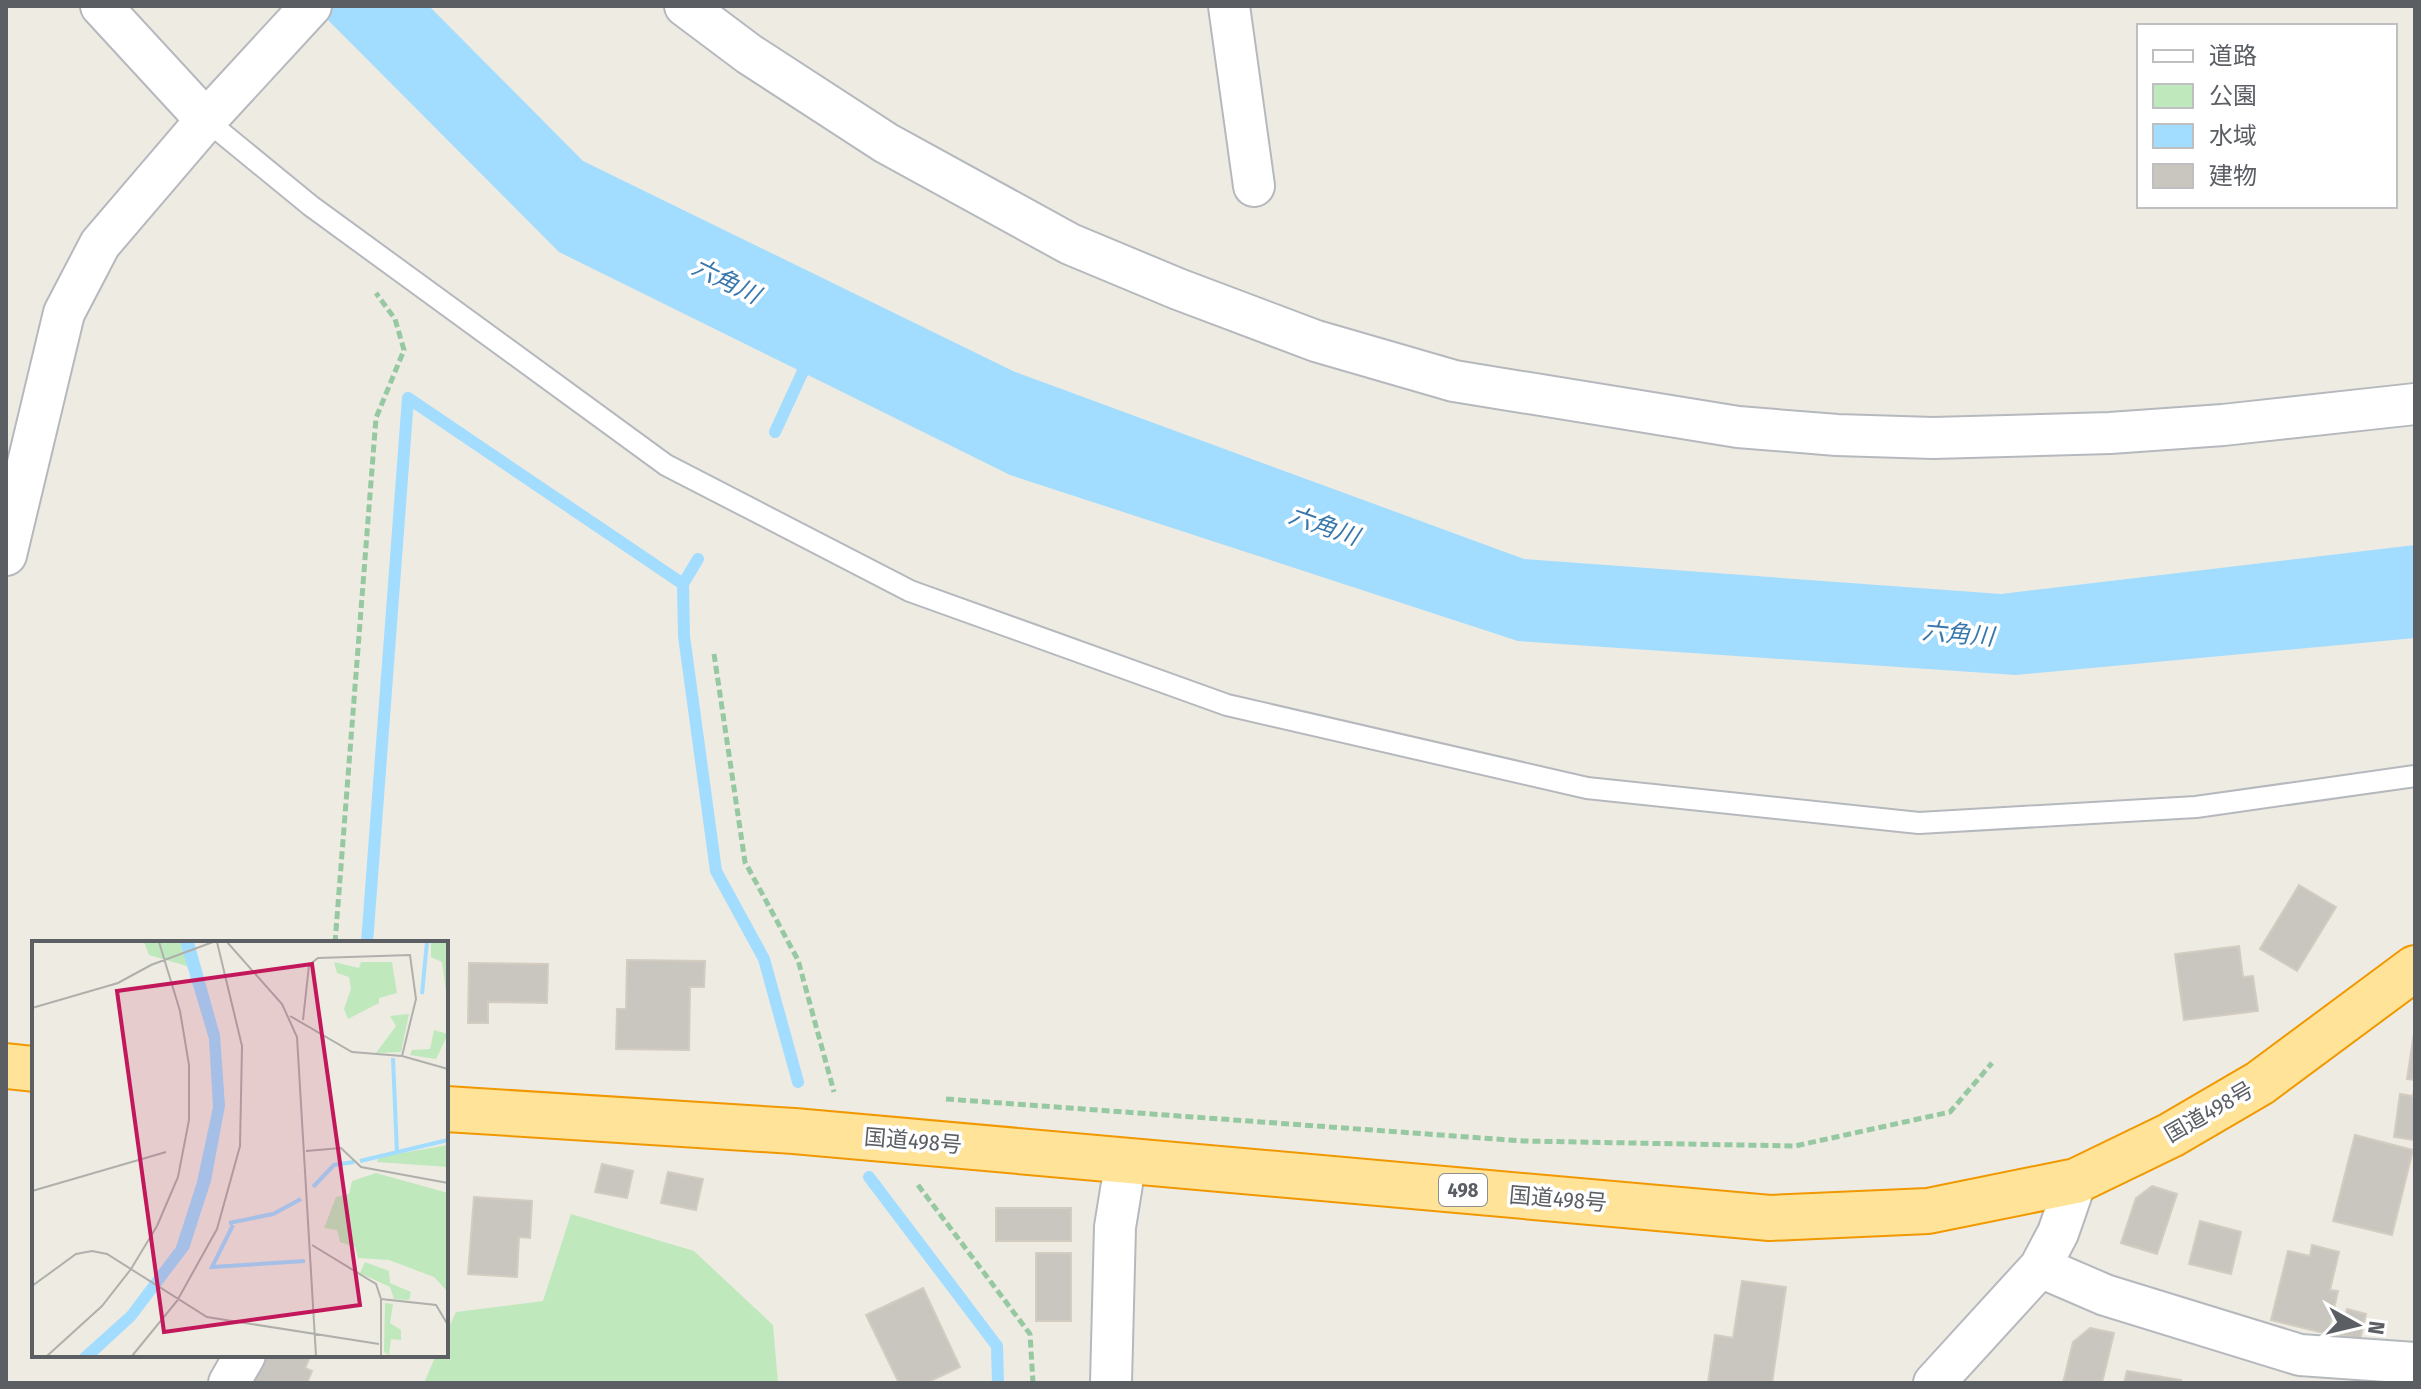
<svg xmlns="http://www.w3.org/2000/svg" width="2421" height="1389" font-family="'Fira Sans Condensed','Noto Sans JP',sans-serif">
  <rect width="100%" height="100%" fill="#eeebe2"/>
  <path fill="#c0e8bd" d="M571 1214 694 1251 773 1325 778 1383H424L436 1355H446V1333L456 1312 543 1301Z"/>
  <path fill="#a2dcff" d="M314 6H429L583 161 1015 372 1524 559 2001 594 2415 545V638L2016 675 1518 641 1010 475 559 252Z"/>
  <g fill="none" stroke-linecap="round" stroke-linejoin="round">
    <path stroke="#a2dcff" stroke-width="12" d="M775 432 809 358
      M698 559 683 584 684 636 716 871 764 959 798 1082
      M367 943 408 398 683 584
      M869 1177 997 1346 998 1383"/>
  </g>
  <path fill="#c9c6c0" stroke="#d3ccc0" stroke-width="2" d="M2299 885 2336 907 2297 971 2260 949Z
    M2239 946 2243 977 2253 976 2258 1011 2184 1020 2175 954Z
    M627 960 705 961 704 987H690L689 1050 616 1049 617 1009H626Z
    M469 963 548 964 547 1003 488 1002V1023H468Z
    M2414 1033 2415 1034V1080L2407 1079Z
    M2415 1083V1140L2394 1137 2400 1094 2413 1096Z
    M2355 1135 2413 1150 2392 1235 2333 1221Z
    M602 1164 633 1171 627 1198 595 1192Z
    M668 1172 703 1179 696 1210 661 1203Z
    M2152 1186 2177 1194 2157 1254 2121 1243 2136 1198Z
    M474 1197 532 1201 530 1238 519 1237 517 1277 468 1274Z
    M996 1208H1071V1241H996Z
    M2200 1221 2241 1232 2231 1274 2189 1264Z
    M2312 1245 2339 1252 2330 1290 2338 1291 2328 1334 2271 1320 2288 1251 2310 1256Z
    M1036 1253H1071V1321H1036Z
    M1742 1281 1786 1287 1772 1383H1708L1715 1335 1733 1338Z
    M923 1288 960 1367 926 1383H899L866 1315Z
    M2347 1309 2366 1314 2360 1339 2340 1335Z
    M2090 1328 2114 1333 2102 1383H2063L2073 1342Z
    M262 1355 267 1358 268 1355H311L305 1368 312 1371 307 1383H250Z
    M2127 1371 2181 1380 2180 1383H2124Z"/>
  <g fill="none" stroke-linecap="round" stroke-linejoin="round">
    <g stroke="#b5b9be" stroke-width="24">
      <path id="service" d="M206 120 311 206 666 465 910 591 1227 705 1587 788 1919 823 2196 807 2415 776"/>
    </g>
    <g stroke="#b5b9be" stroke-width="44">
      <path id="minor" d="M101 6 206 120
        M685 6 749 54 886 143 1070 244 1178 289 1316 341 1454 381 1738 427 1837 435 1933 438 2110 433 2223 425 2415 404
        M1229 6 1254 186
        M6 555 64 313 100 244 206 120 311 6
        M2040 1267 2105 1295 2300 1355 2415 1363
        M229 1383 245 1355
        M1111 1383 1115 1227 1126 1159
        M1934 1383 2040 1267 2058 1233 2076 1181"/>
    </g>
    <g stroke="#f19800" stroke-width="48">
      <path id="trunk" d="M6 1066 34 1069
        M446 1109 794 1131 1770 1218 1928 1211 2076 1181 2171 1135 2260 1083 2415 968"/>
    </g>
    <path stroke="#96c9a2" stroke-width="5" stroke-dasharray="8 4" stroke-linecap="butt" d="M714 654 745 862 798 960 834 1092
      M335 943 376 418 404 350 395 319 376 293
      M946 1099 1523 1141 1795 1146 1950 1112 1992 1063
      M918 1185 1030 1334 1033 1383"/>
    <use href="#service" stroke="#fff" stroke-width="20"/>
    <use href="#minor" stroke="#fff" stroke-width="40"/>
    <use href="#trunk" stroke="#ffe398" stroke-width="44"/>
  </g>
  <g text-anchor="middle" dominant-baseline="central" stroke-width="7" stroke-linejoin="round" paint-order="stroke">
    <rect fill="#fff" stroke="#8c8f92" stroke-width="2" x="1439" y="1174" width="48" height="32" rx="6"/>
    <g font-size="20" font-weight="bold" fill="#5b5f64">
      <text x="1463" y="1190">498</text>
    </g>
    <g font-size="22" fill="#5b5f64" stroke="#fff">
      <text transform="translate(2209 1112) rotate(-30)">国道498号</text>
      <text transform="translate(913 1141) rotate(5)">国道498号</text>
      <text transform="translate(1558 1199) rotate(5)">国道498号</text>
    </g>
    <g font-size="24" font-style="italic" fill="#3777ad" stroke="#fff">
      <text transform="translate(726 281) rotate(26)">六角川</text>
      <text transform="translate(1324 526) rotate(19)">六角川</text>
      <text transform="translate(1958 634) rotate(5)">六角川</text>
    </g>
  </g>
  <g transform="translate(32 941)">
    <rect width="416" height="416" fill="#eeebe2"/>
    <path d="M112 1H148L158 26 117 14ZM399 1H416V65L410 21 399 16ZM302 21 327 27 329 21H360L365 52 347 57V62L316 78 312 68 319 48 317 36 305 32ZM377 73 369 111 344 112 364 85 358 75ZM402 89 416 93 404 118 378 114 380 109 398 108ZM416 204V226L345 221 347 216ZM344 232 416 252V351L402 336 357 319 326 317 323 306 308 301 305 289 292 287 304 256 317 253 320 240ZM333 321 357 330 358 342 379 351 377 359 362 358 358 346 328 332ZM353 362 361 363 358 382 369 389V399L359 398 357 414 352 411Z" fill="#c0e8bd"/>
    <path d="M148 1H162L188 94 193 165 179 240 157 308 103 379 64 415H46L95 371 144 306 165 241 181 166 177 98Z" fill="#a2dcff"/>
    <path fill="none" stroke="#a2dcff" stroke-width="4" d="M390 53 395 1M361 117 365 213M328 220 416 199M281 246 302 224 322 221M197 282 241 273 269 258M201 284 180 326 273 320"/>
    <path fill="none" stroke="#afafac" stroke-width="2" d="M195 1 250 63 265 96 284 415M0 67 86 42 119 24 181 1M258 75 320 111 370 115 416 128M271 79 277 24 286 17 378 14 384 58 370 115M274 210 309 207 329 226 416 242M0 250 134 211M280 304 344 343 349 358V415M0 345 44 313 60 310 75 313 175 376 347 403M349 358 404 364 416 384M15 415 70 365 99 328 125 285 146 236 157 179V124L148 70 127 1M100 415 145 360 185 288 208 205 210 105 185 1"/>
    <path fill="#c2185b" fill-opacity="0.15" stroke="#c2185b" stroke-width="4" d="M280 23 328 364 132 391 85 50Z"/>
    <rect width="416" height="416" fill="none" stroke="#5b5f64" stroke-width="4"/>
  </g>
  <rect width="2421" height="1389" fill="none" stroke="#5b5f64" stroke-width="16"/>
  <rect x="2137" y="24" width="260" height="184" fill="#ffffff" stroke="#bdbfc1" stroke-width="2"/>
  <rect x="2153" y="50" width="40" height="12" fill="#ffffff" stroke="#bdbfc1" stroke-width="2"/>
  <text x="2209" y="64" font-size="24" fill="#5b5f64">道路</text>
  <rect x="2153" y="84" width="40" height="24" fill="#c0e8bd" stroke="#bdbfc1" stroke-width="2"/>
  <text x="2209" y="104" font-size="24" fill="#5b5f64">公園</text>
  <rect x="2153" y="124" width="40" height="24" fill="#a2dcff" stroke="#bdbfc1" stroke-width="2"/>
  <text x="2209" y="144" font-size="24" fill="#5b5f64">水域</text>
  <rect x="2153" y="164" width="40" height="24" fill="#c9c6c0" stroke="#bdbfc1" stroke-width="2"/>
  <text x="2209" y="184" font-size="24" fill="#5b5f64">建物</text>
  <g transform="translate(2357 1325) rotate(98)" stroke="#ffffff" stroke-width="6" paint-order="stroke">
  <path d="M0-6L14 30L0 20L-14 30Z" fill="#5b5f64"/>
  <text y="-12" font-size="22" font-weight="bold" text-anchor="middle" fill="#5b5f64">N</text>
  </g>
</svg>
